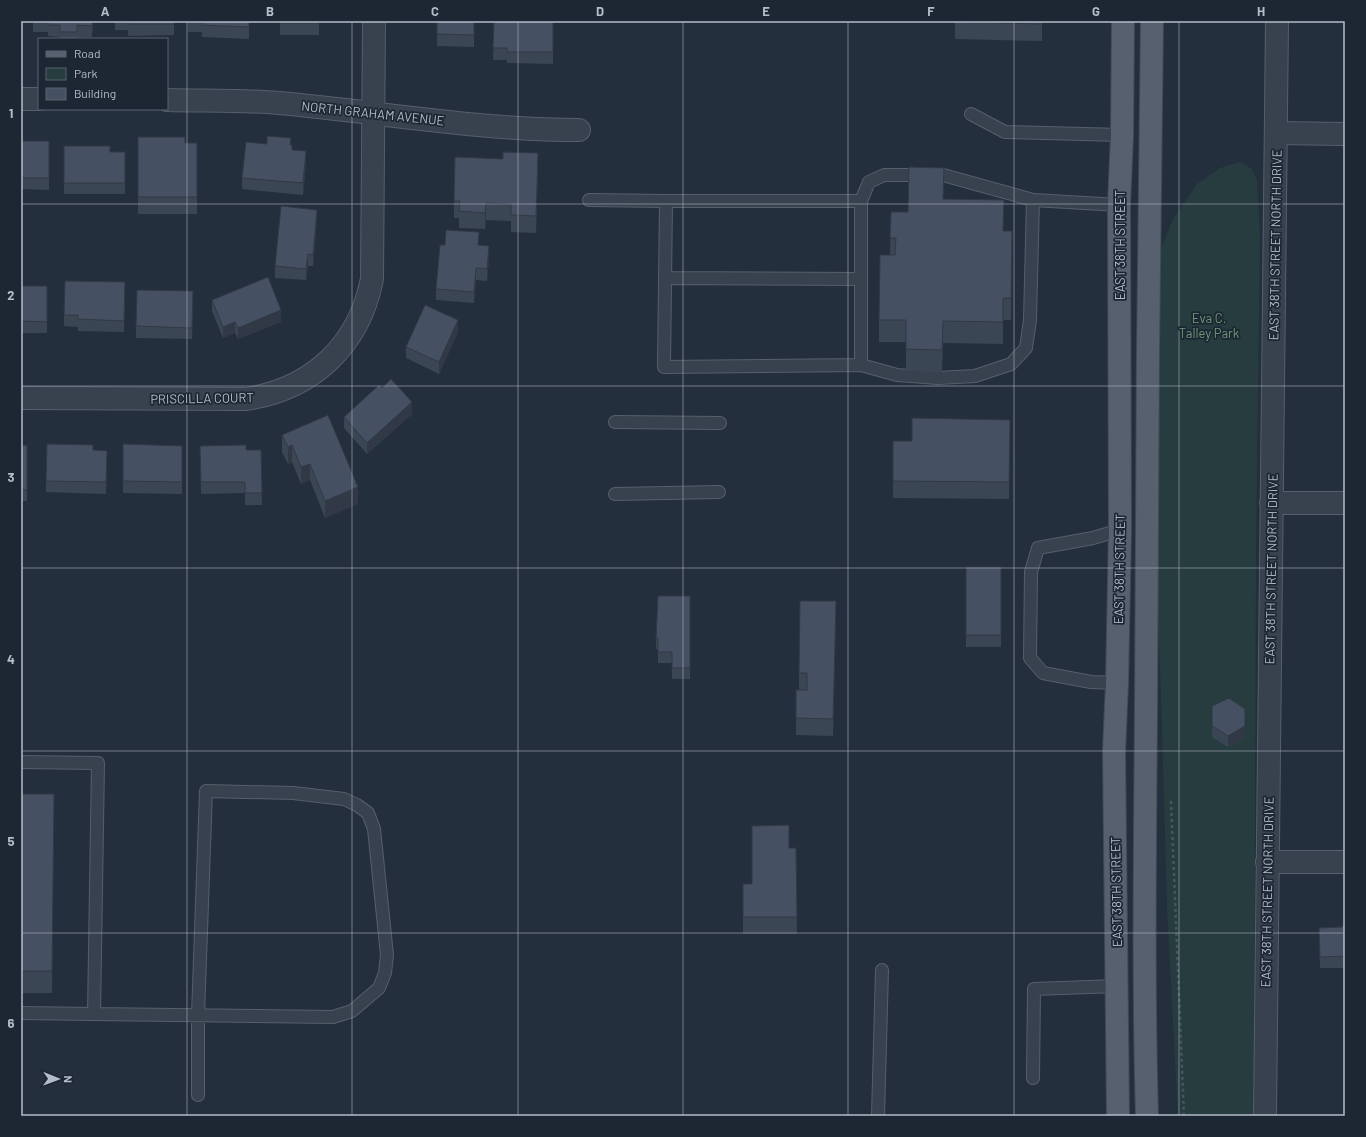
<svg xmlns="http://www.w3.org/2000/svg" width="1366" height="1137" font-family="Barlow,sans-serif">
  <rect width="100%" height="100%" fill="#242f3e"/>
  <path fill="#263c3f" d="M1240 162 1252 169 1257 180 1260 236 1256 552 1254 1116H1178L1167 909 1161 695 1156 568 1160 251 1173 219 1197 184 1220 168Z"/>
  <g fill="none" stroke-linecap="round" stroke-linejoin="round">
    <g stroke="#565f6c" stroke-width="14">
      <path id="lane" d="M971 114 1005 132 1122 135
        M589 200 666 201
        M1033 200 1030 320 1026 348 1011 364 975 376 938 378 897 375 861 365 664 367 666 201H861L869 182 884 175H943L1033 200 1119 205
        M665 278 861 279V201
        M861 365V279
        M615 422 720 423
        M615 494 719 492
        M1117 683 1091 682 1043 673 1030 658 1031 572 1038 548 1093 538 1120 530
        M21 762 98 763 94 1014 21 1013
        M94 1014 333 1017 352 1011 379 988 385 973 387 955 374 829 368 813 357 805 344 799 293 793 206 791 198 1015V1095
        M1033 1078 1034 989 1117 986
        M878 1116 882 970"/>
    </g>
    <g stroke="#565f6c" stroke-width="24">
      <path id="street" d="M21 99H39
        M167 100C204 101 242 100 279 103 379 112 478 130 579 130
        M1276 133 1345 134
        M21 398 246 399C313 389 359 345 372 279L374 21
        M1271 503H1345
        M1267 862H1345
        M1265 1116 1277 21"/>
    </g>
    <g stroke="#414a57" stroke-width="24">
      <path id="primary" d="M1118 1116 1114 751 1117 683 1120 530 1119 205 1122 135 1123 21
        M1147 1116C1143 980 1145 845 1146 709 1146 480 1149 250 1152 21"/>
    </g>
    <path stroke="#44595c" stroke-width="2.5" stroke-dasharray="3 3" stroke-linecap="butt" d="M1171 801 1184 1116"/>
    <use href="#lane" stroke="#38414e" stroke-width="12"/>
    <use href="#street" stroke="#38414e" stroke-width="22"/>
    <use href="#primary" stroke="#56606e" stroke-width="22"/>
  </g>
  <path fill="#3b4654" d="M33 21H93L92 37H77V39H60V37L48 36V32H33Z
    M115 21H174V35L128 36V30H115Z
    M188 21H249V39L202 37V32H188Z
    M280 21H319V35H280Z
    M437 21H474V47L437 46Z
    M494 21H553V64L507 63V60H493Z
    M955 21H1042V41L955 39Z
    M138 137 185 143H197V214H138Z
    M21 141H49V190L21 189Z
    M267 144 292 150 306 163 303 195 242 189V178Z
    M64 146 110 152H125V194H64Z
    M538 170 536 233 511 232V221L486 220 485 229 459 228V218H454V201Z
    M944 199 1004 231 1012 253 1011 320H1003V344L943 343 942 372 906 371V342H879V320L890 255 891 212H908Z
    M317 221 313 266H308L306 280 275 278V266Z
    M445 245H479L489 258 487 281 476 280 474 303 436 300V289Z
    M21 286H47V333H21Z
    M125 294 124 332 78 331V327L64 326V315Z
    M212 300 281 322 238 339 235 333 223 338 212 311Z
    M193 303 192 339 136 338V326Z
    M458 332 439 374 406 358V347Z
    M382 388 412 414 367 454 344 428V417Z
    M1010 420 1009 499 893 498V441H912Z
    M282 435 358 504 325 518 310 480 301 484 292 462 288 464 282 452Z
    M123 444 182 446V494L123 493Z
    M27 445V501H21V446Z
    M200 446 246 450H261L262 505H245V493L201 494Z
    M93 450 107 462 106 494 46 492V481Z
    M966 567H1001V647H966Z
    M690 596V679H672V663H658V649H656V638Z
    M836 618 833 736 796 735V690H799V673Z
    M1212 726 1245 738 1228 747 1212 737Z
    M21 794H54L52 993H21Z
    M789 848H796L797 934H743V884H752Z
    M1345 926V968H1320L1319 928 1342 927Z"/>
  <path fill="#303945" d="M306 151V163L303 195V183Z
    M538 153V170L536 233V216Z
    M486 203V220L485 229V213Z
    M317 210V221L313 266V255Z
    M1012 231V253L1011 320V298Z
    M489 246V258L487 281V269Z
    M308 254V266L306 280V269Z
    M476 268V280L474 303V292Z
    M125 282V294L124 332V321Z
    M281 310V322L238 339V328Z
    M458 320V332L439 374V362Z
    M235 322V333L223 338V327Z
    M412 402V414L367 454V443Z
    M292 445V462L288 464V447Z
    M310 464V480L301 484V467Z
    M358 487V504L325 518V501Z
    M836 601V618L833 736V719Z
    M1245 726V738L1228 747V736Z"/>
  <path fill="#455162" stroke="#303945" d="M48 21H93L92 26 77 25V32H60V25H48Z
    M128 21H174V24H128Z
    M203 21H249V27L202 25Z
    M280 21H319V23H280Z
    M437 21H474V35L437 34Z
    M494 21H553V52H507V48H493Z
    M955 21H1042V24L955 22Z
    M267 136 291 138 290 145H292V150L306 151 303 183 242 178 246 142 267 144Z
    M138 137H185V143H197V197H138Z
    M21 141H49V178H21Z
    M64 146H110V152H125V183H64Z
    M503 152 538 153 536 216 511 215V204L486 203 485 213 459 211 460 201H454L455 157 503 159Z
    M909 167 944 168 943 199 1004 200 1003 231H1012L1011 298H1003V322L943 321 942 350 906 349V320H879L880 255H895L896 238H890L891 212H908Z
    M281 206 317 210 313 255 308 254 306 269 275 266Z
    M446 230 479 232 478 245 489 246 487 269 476 268 474 292 436 289 440 245H445Z
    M268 277 281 310 238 328 235 322 223 327 212 300Z
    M65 281 125 282 124 321 78 319V315H64Z
    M21 286H47V322L21 321Z
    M137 290 193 291 192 328 136 326Z
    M425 305 458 320 439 362 406 347Z
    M391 379 412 402 367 443 344 417 379 385 382 388Z
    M328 415 358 487 325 501 310 464 301 467 292 445 288 447 282 435Z
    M912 418 1010 420 1009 482 893 481V441H912Z
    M47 444 93 445V450L107 451 106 482 46 481Z
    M123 444 182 446V482L123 481Z
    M27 445V490H21V446Z
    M246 445V450H261L262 493H245V482H201L200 446Z
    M966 567H1001V635H966Z
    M658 596H690V668H672V652H658V638H656Z
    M800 601H836L833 719 796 718V690H807V673H799Z
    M1229 698 1245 709V726L1228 736 1212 726V706Z
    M21 794H54L52 971H21Z
    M789 825V848H796L797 917H743V884H752V826Z
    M1342 926H1345V956L1320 957 1319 928 1342 927Z"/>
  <path fill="none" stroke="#b4bcc9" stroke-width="1" stroke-opacity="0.55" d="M187 21V1116M352 21V1116M518 21V1116M683 21V1116M848 21V1116M1014 21V1116M1179 21V1116M21 204H1345M21 386H1345M21 568H1345M21 751H1345M21 933H1345"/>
  <g text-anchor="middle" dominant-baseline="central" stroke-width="3.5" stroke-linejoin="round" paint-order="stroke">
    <g font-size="13" fill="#b4bcc9" stroke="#1d2633">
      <text transform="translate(373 113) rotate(6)">NORTH GRAHAM AVENUE</text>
      <text transform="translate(1120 245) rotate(-90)">EAST 38TH STREET</text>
      <text transform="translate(1275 245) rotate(-89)">EAST 38TH STREET NORTH DRIVE</text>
      <text transform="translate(202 398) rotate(-1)">PRISCILLA COURT</text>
      <text transform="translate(1119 569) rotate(-89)">EAST 38TH STREET</text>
      <text transform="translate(1271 569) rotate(-89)">EAST 38TH STREET NORTH DRIVE</text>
      <text transform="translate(1116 892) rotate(-91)">EAST 38TH STREET</text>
      <text transform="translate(1267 892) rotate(-89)">EAST 38TH STREET NORTH DRIVE</text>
    </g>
    <g font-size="13" fill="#6b9a76" stroke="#1d2633">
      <text x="1209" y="318">Eva C.<tspan x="1209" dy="15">Talley Park</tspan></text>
    </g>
  </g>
  <rect width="1366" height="1137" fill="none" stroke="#1d2633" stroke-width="44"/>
  <rect x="38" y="38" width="130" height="72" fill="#1d2633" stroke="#59626f"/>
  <rect x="46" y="51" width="20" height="6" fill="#56606e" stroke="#59626f"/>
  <text x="74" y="58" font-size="12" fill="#b4bcc9">Road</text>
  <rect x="46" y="68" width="20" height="12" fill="#263c3f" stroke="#59626f"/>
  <text x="74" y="78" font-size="12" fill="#b4bcc9">Park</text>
  <rect x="46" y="88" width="20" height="12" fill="#455162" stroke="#59626f"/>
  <text x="74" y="98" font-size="12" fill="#b4bcc9">Building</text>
  <g transform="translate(58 1079) rotate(91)" stroke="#1d2633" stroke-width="3" paint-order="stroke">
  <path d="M0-3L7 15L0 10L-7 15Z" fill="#b4bcc9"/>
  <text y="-6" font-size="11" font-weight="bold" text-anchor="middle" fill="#b4bcc9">N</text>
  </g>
  <rect x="22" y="22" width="1322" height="1093" fill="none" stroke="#b4bcc9" stroke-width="1.5"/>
  <g font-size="13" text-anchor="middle" font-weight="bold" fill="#b4bcc9">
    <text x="105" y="16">A</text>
    <text x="270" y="16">B</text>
    <text x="435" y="16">C</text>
    <text x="600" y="16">D</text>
    <text x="766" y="16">E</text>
    <text x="931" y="16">F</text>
    <text x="1096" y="16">G</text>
    <text x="1261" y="16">H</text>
    <text x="11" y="118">1</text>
    <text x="11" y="300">2</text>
    <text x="11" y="482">3</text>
    <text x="11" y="664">4</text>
    <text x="11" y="846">5</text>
    <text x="11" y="1028">6</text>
  </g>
</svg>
